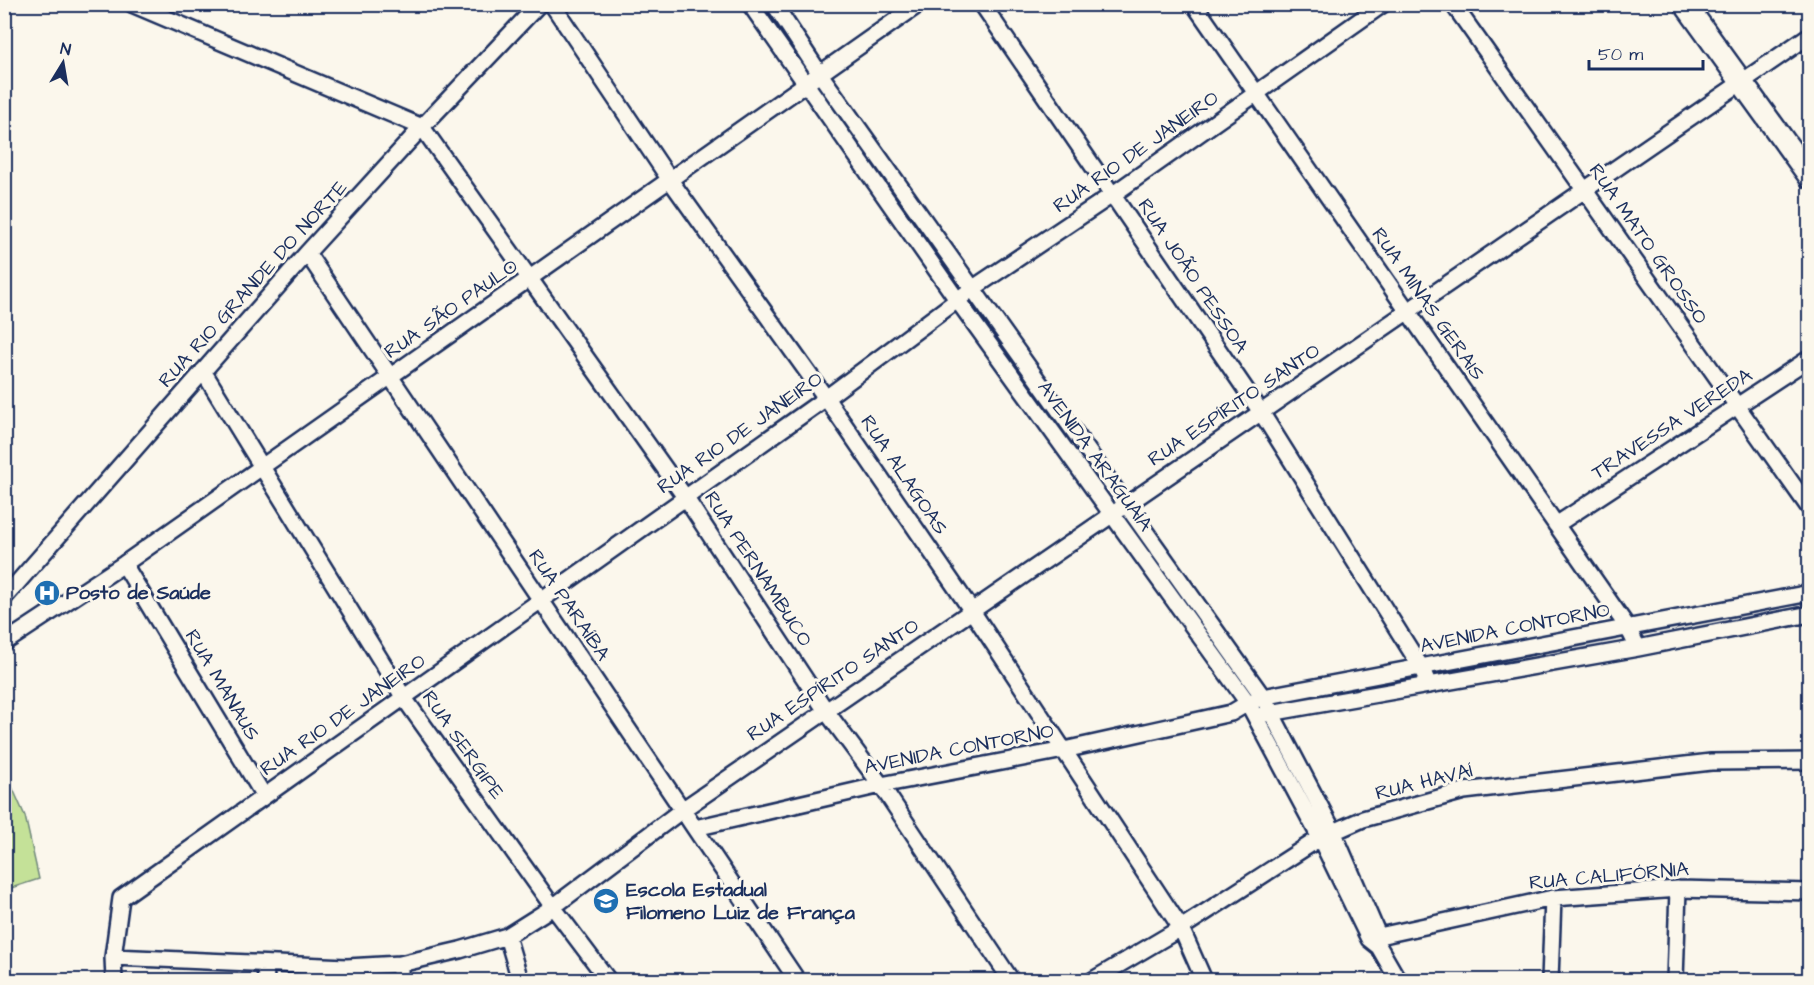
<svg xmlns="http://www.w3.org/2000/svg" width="1814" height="985" font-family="'Architects Daughter',sans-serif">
  <rect width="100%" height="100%" fill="#fbf7ec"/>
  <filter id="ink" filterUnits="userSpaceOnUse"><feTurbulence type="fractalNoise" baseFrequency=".0167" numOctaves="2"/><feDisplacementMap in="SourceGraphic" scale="12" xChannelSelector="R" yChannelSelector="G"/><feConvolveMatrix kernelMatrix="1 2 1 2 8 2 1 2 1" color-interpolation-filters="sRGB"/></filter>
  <g filter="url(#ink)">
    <path fill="#c4e198" stroke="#70887b" stroke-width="1.5" d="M5 771 25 816 39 879 5 890Z"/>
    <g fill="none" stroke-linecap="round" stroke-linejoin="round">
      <g stroke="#1b2f5e" stroke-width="20">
        <path id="street" d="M132 4 422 127 685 497 826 711 881 785 1011 980
          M552 4 670 180 826 398 972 611 1181 928 1204 980
          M750 4 958 301 1248 703 1320 838 1369 939 1379 947 1398 980
          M774 4 820 74 1263 697 1333 831 1378 935
          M982 4 1261 412 1421 667 1429 685
          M1194 4 1628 628 1638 648
          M1453 4 1810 509
          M307 253 797 980
          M203 371 404 698 553 907 608 980
          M1556 525 1810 358
          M124 564 264 796
          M4 598 307 253 422 127 539 4
          M4 643 124 564 919 4
          M1264 714 1638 648 1810 614
          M695 828 881 785 1064 750 1231 713 1248 703 1263 697 1810 593
          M507 936 520 980
          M1370 938 1553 898 1678 889 1810 892
          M113 957 347 967 400 964 460 950 507 936 553 907 682 810 1810 35
          M265 964 266 980
          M400 964V980
          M114 980 113 957 121 898 826 398 972 289 1112 195 1383 4
          M1093 980 1181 928 1320 838 1363 819 1464 791 1711 762 1810 761
          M1550 980 1553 898
          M1675 980 1678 889"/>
      </g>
      <g stroke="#1b2f5e" stroke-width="26">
        <path id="secondary" d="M1685 4 1810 177"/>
      </g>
      <use href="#street" stroke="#fbf7ec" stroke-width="15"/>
      <use href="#secondary" stroke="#fbf7ec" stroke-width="21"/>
    </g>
  </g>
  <defs>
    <g id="hospital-disc" transform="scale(1.35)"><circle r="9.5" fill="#1f6fb2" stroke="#fbf7ec"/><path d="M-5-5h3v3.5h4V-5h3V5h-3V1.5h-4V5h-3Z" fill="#fff"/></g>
    <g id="school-disc" transform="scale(1.35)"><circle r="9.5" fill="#1f6fb2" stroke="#fbf7ec"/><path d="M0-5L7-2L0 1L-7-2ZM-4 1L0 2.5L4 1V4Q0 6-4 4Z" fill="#fff"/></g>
  </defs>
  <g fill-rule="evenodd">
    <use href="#hospital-disc" x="47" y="593"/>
    <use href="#school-disc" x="606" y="901"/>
  </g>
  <g text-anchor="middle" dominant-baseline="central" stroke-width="6" stroke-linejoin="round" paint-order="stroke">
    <g font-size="20" fill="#1b2f5e" stroke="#fbf7ec">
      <text transform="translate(1136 152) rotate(-35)">RUA RIO DE JANEIRO</text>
      <text transform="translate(1648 244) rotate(55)">RUA MATO GROSSO</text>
      <text transform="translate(1193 276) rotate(56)">RUA JOÃO PESSOA</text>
      <text transform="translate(253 284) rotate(-48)">RUA RIO GRANDE DO NORTE</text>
      <text transform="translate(1428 304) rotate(55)">RUA MINAS GERAIS</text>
      <text transform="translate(451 309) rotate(-35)">RUA SÃO PAULO</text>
      <text transform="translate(1234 405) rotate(-34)">RUA ESPÍRITO SANTO</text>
      <text transform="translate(1672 424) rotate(-33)">TRAVESSA VEREDA</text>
      <text transform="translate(740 433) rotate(-35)">RUA RIO DE JANEIRO</text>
      <text transform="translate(1095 456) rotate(54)">AVENIDA ARAGUAÍA</text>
      <text transform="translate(904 475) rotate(56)">RUA ALAGOAS</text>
      <text transform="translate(758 569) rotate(57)">RUA PERNAMBUCO</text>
      <text transform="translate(569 605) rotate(56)">RUA PARAÍBA</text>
      <text transform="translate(1515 628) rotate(-11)">AVENIDA CONTORNO</text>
      <text transform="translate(833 680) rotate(-34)">RUA ESPÍRITO SANTO</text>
      <text transform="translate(222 685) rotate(59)">RUA MANAUS</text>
      <text transform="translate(343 715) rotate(-35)">RUA RIO DE JANEIRO</text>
      <text transform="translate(463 745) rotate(55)">RUA SERGIPE</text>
      <text transform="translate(959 749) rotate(-11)">AVENIDA CONTORNO</text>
      <text transform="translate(1424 782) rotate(-14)">RUA HAVAÍ</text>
      <text transform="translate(1609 876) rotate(-5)">RUA CALIFÓRNIA</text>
    </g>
    <g font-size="20" font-weight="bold" fill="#1b2f5e" stroke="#fbf7ec" text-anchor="start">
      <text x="66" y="593">Posto de Saúde</text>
      <text x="626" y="890">Escola Estadual<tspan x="626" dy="23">Filomeno Luiz de França</tspan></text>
    </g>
  </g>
  <rect width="1814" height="985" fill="none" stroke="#fbf7ec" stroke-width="24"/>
  <rect x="12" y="12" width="1790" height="961" fill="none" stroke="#1b2f5e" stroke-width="2" filter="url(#ink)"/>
  <g transform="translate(63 63) rotate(11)" stroke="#fbf7ec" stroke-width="4.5" paint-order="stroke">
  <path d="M0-4.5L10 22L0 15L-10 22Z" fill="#1b2f5e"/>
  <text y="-9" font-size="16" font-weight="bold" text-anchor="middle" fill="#1b2f5e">N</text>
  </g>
  <path d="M1589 60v9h114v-9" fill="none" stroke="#1b2f5e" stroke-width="3"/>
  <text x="1598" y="60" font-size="18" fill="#1b2f5e" stroke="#fbf7ec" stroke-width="4.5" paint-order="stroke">50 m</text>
</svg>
